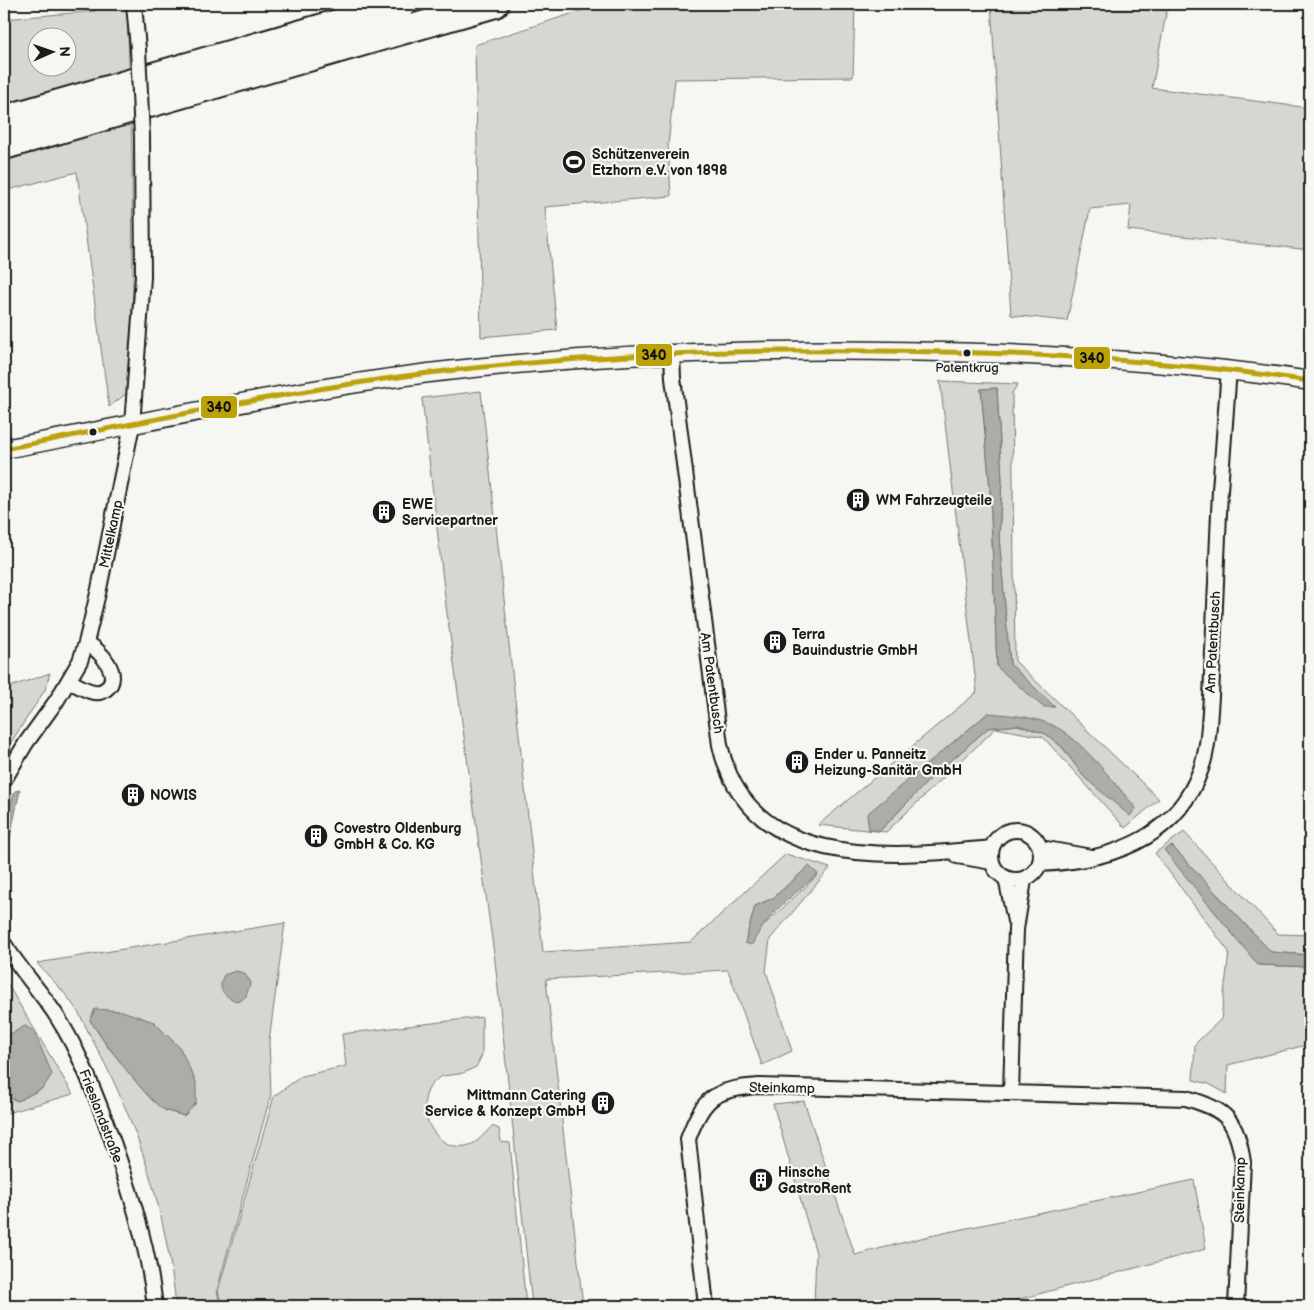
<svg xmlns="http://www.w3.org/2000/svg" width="1314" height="1310" font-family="'Balsamiq Sans',sans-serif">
  <rect width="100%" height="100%" fill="#f6f6f2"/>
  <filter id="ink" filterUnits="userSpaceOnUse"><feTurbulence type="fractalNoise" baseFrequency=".02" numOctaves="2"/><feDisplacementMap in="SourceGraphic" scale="10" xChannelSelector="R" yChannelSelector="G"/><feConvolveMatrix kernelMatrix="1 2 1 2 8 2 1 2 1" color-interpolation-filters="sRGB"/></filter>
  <g filter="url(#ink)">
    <path fill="#d6d6d2" stroke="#797977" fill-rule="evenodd" d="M95 4H127L132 154 133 294 127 393 109 407 77 172 4 191V19L95 11ZM38 38H68V68H38Z
      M602 4H855L853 77 675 79 668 145 671 196 545 207 557 330 481 337 475 45Z
      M991 4H1168L1152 88 1310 108V250L1128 230 1131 205 1090 209 1067 321 1011 315Z
      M940 381 1018 384 1012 393 1015 661 1159 799 1125 828 1043 737 996 728 886 832 818 825 977 692ZM997 388 1002 480 999 537 1010 664 1054 707 997 667 990 489 981 389ZM988 713 1052 725 1075 742 1136 808 1130 815 1084 777 1062 747 1046 734 1018 725 988 728 928 781 881 830 909 778 947 749Z
      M481 391 543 952 691 942 786 854 830 868 770 939 766 971 792 1051 762 1065 728 970 546 979 583 1306H532L495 961 446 606 422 398ZM809 866 818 875 745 943 755 906 773 898Z
      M50 673 45 690 4 753V689Z
      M1184 832 1278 934 1310 935V955L1271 952 1172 846 1258 965 1310 967V1044L1228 1065 1227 1094 1209 1084 1193 1080 1195 1044 1221 1019 1229 952 1155 853Z
      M285 923 269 1041 271 1094 217 1290 220 1306H176C167 1215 138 1123 94 1043 87 1030 81 1015 72 1003 63 990 48 976 37 963ZM90 1020 184 1116 164 1110 106 1045Z
      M5 980 73 1094 4 1114V1096L18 1101 43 1088 7 1036 4 1044Z
      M482 1017V1055L476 1067C471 1069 465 1073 459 1074 454 1075 448 1075 443 1076 405 1093 432 1160 472 1144 479 1141 486 1132 492 1126L499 1129 501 1142 510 1143 526 1306H222L218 1291 274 1096 302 1076 346 1066 342 1034Z
      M804 1101 855 1255 925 1237 1194 1180 1206 1249 994 1306H814L816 1253 773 1104Z"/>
    <path fill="#acaca9" stroke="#727271" d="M997 388 1002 480 999 537 1010 664 1055 707H1043L997 667 990 489 981 389Z
      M988 713C1009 715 1032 716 1052 725 1080 737 1115 784 1136 808L1130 816 1084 777 1062 747 1046 734 1018 725 988 728 928 781 881 830H869L867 814Z
      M20 790 4 866V821L15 791Z
      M1172 846 1271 952 1310 955V967L1258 965 1164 850Z
      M809 866 818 874C794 895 765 915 752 945L745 943 755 906 773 898Z
      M236 971 244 973 251 982 246 996 239 1002C225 997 216 990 224 975Z
      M95 1009 122 1011 154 1022 180 1048 196 1082V1103L184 1116C177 1113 171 1113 165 1110 150 1105 100 1036 90 1020Z
      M25 1026 34 1031 52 1074 43 1088 18 1101 4 1096V1044L7 1036Z"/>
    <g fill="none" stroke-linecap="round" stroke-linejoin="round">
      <g stroke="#1c1c1c" stroke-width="18">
        <path id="minor" d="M134 4 138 49
          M672 353 673 378 720 745C748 873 892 857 992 848
          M69 681C77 685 86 691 94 692 99 693 102 692 106 689 123 676 100 649 86 643
          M4 780 26 743 57 700 80 661 86 643 99 589 132 425 143 277 142 137
          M991 855a25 25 0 1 1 50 0a25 25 0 1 1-50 0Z
          M1041 848 1091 857
          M957 856 992 862
          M1040 864C1109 861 1176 840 1201 769 1209 747 1209 721 1211 697L1220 490 1229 369
          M1006 878 1015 921
          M4 944C18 966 34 984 49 1005 74 1039 90 1081 105 1120 127 1180 148 1243 155 1306
          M1011 1093 1016 929 1024 880
          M706 1306 688 1139C703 1097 715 1089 759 1086L1186 1098C1227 1110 1236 1119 1243 1162L1236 1306"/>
      </g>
      <g stroke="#1c1c1c" stroke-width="21">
        <path id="tertiary" d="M4 449C151 422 297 388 446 371 624 351 803 347 981 353 1092 357 1201 364 1310 381"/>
      </g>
      <g stroke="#1c1c1c" stroke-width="30">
        <path id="motorway" d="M4 119 403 4
          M4 146 495 4"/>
      </g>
      <use href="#minor" stroke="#f6f6f2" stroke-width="14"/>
      <use href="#tertiary" stroke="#f6f6f2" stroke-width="18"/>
      <use href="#motorway" stroke="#f6f6f2" stroke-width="26"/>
      <g stroke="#1c1c1c" stroke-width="18" stroke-linecap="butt">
        <path id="minor-bridge" d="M138 49 142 137"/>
      </g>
      <use href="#minor-bridge" stroke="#f6f6f2" stroke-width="14"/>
      <g stroke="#f6f6f2" stroke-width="9">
        <path id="bus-1" d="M4 449C151 421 298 388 446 371 591 355 737 349 882 351 1025 352 1168 360 1310 381"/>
      </g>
      <use href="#bus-1" stroke="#bba209" stroke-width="5"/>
    </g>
  </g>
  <defs>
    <g id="stadium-disc" transform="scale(1.25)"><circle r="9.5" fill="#1c1c1c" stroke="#f6f6f2"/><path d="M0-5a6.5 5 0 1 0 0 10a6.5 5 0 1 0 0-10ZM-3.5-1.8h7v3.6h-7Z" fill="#fff"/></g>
    <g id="building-disc" transform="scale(1.25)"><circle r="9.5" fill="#1c1c1c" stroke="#f6f6f2"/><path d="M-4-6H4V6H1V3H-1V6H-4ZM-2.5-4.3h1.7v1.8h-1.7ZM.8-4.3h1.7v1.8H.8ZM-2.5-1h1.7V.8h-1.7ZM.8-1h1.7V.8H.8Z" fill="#fff"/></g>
  </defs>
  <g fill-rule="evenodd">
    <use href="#stadium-disc" x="574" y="162"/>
    <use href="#building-disc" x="858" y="500"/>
    <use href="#building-disc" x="384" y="512"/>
    <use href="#building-disc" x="775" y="642"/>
    <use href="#building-disc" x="797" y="762"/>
    <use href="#building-disc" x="133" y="795"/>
    <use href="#building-disc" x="316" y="836"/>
    <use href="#building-disc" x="603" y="1103"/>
    <use href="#building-disc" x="761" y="1180"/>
  </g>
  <g fill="#1c1c1c" stroke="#f6f6f2" stroke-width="2">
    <circle cx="967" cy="353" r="4.5"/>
    <circle cx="93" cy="432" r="4.5"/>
  </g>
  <g text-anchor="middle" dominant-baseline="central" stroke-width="4.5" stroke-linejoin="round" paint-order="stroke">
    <g font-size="13" fill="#1c1c1c" stroke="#f6f6f2">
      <text x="967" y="368">Patentkrug</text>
    </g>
    <g font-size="14" font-weight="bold" fill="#1c1c1c" stroke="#f6f6f2" text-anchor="start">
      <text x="592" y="154">Schützenverein<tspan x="592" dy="16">Etzhorn e.V. von 1898</tspan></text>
      <text x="876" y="500">WM Fahrzeugteile</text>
      <text x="402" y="504">EWE<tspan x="402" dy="16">Servicepartner</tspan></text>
      <text x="792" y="634">Terra<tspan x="792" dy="16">Bauindustrie GmbH</tspan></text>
      <text x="814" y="754">Ender u. Panneitz<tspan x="814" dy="16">Heizung-Sanitär GmbH</tspan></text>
      <text x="150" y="795">NOWIS</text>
      <text x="334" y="828">Covestro Oldenburg<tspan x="334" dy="16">GmbH &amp; Co. KG</tspan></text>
      <text x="586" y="1095" text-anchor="end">Mittmann Catering<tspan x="586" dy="16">Service &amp; Konzept GmbH</tspan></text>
      <text x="778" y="1172">Hinsche<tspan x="778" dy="16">GastroRent</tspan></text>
    </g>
    <g font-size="14" fill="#1c1c1c" stroke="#f6f6f2">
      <text transform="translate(111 534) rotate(-78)">Mittelkamp</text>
      <text transform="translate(1213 642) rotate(-87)">Am Patentbusch</text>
      <text transform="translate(712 683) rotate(82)">Am Patentbusch</text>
      <text transform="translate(782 1088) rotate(1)">Steinkamp</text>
      <text transform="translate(101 1116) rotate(69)">Frieslandstraße</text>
      <text transform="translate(1240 1190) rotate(-89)">Steinkamp</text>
    </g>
  </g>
  <g stroke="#f6f6f2" stroke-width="2">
    <rect x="635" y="343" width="38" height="24" rx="5" fill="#bba209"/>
    <rect x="1073" y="346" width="38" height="24" rx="5" fill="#bba209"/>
    <rect x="200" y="395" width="38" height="24" rx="5" fill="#bba209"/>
  </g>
  <g font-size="14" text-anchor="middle" font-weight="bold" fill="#111">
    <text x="654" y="360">340</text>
    <text x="1092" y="363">340</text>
    <text x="219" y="412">340</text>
  </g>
  <rect width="1314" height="1310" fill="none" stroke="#f6f6f2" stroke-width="20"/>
  <rect x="10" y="10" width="1294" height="1290" fill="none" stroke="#1c1c1c" stroke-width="2" filter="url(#ink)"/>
  <g transform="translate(52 52) rotate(88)"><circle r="24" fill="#f6f6f2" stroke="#9f9f9c"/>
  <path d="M0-4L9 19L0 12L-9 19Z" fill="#1c1c1c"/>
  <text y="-8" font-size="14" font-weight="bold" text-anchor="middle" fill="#1c1c1c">N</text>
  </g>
</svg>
